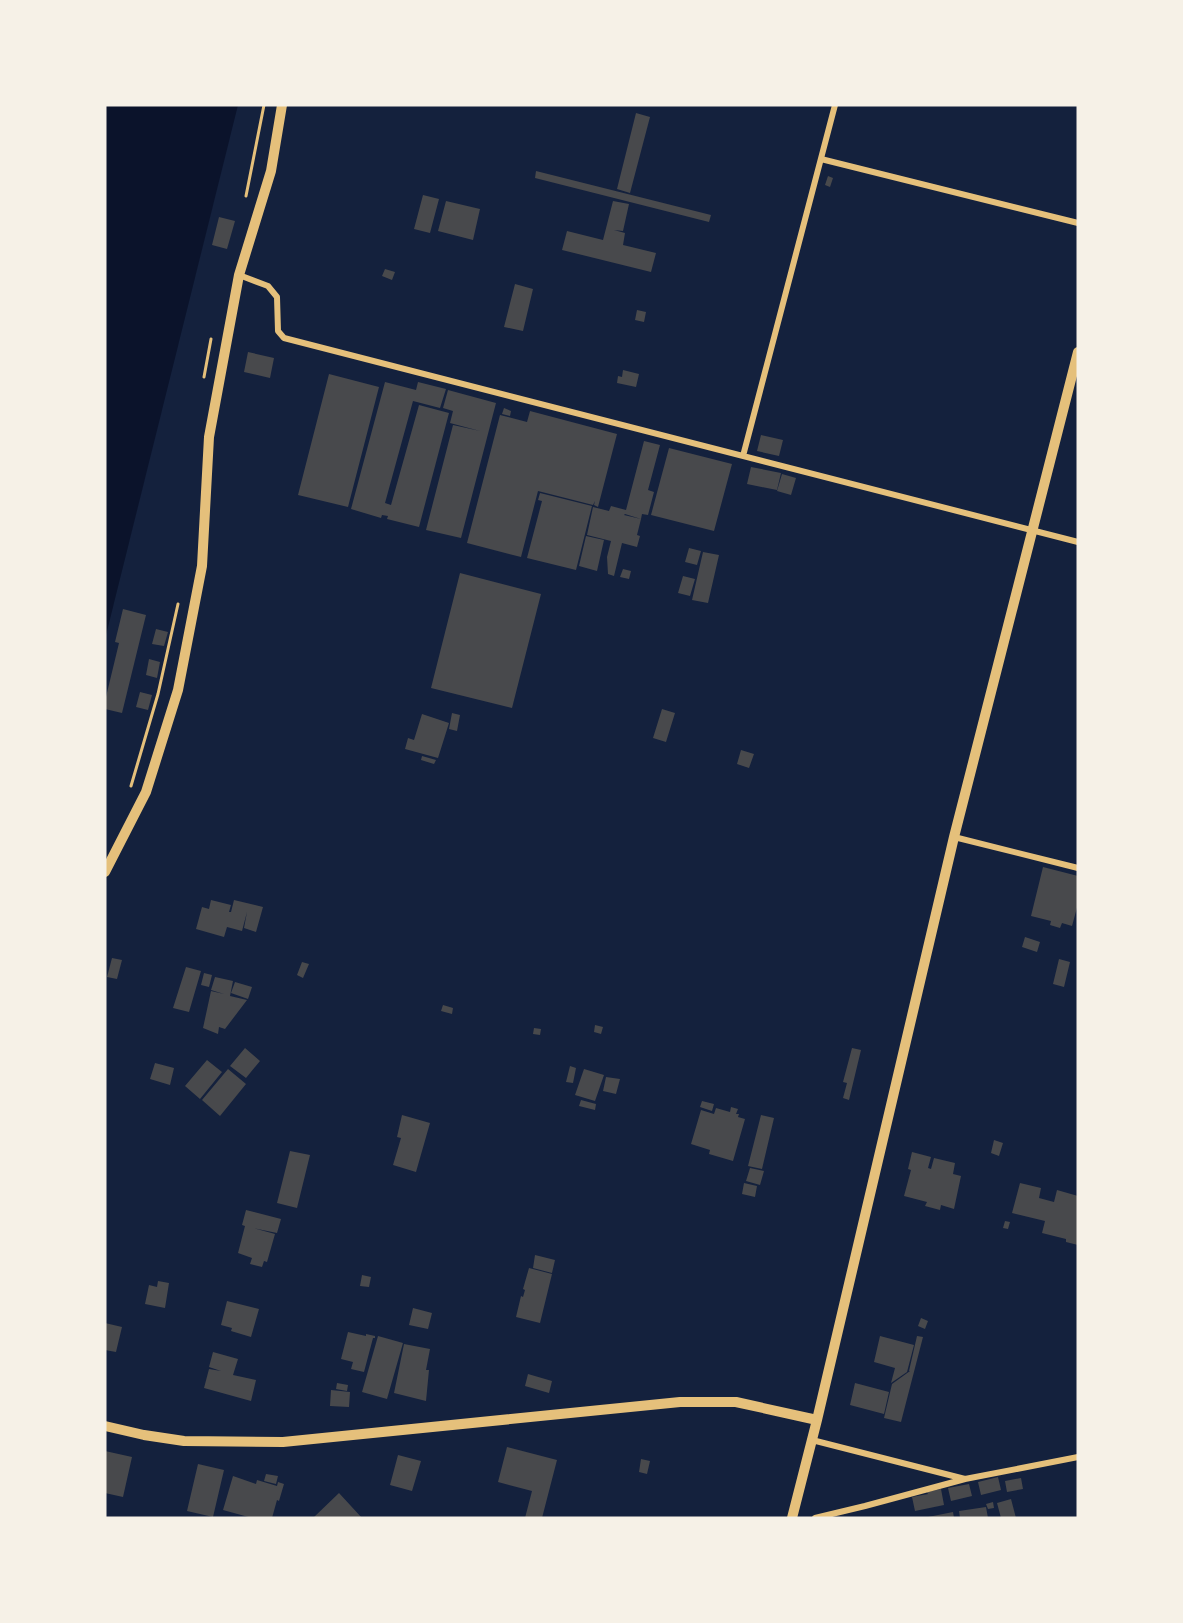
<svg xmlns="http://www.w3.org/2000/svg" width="1183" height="1623" font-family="Barlow,sans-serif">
  <rect width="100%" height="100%" fill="#14213d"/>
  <path fill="#0b132b" d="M105 105H238L105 639Z"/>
  <path fill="#48494c" d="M636 113 650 117 630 193 617 189Z
    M536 171 711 215 709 222 535 178Z
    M828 176 833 178 830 187 825 185Z
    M423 195 439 199 430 233 414 229Z
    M446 201 480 209 473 240 438 231Z
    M613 201 629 204 623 231 614 230 625 233 623 245 656 253 651 272 562 250 567 231 603 240Z
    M219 217 235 221 227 249 212 245Z
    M385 269 395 272 392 280 382 276Z
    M515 284 533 289 523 331 504 327Z
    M637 310 646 312 644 322 635 320Z
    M248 352 274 358 270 378 244 372Z
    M623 370 639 374 636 387 617 383 618 376 622 377Z
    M329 374 379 387 348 507 298 495Z
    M385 382 416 390 418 382 446 389 440 408 413 401 385 503 391 505 419 405 449 413 419 527 387 519 388 516 382 515 381 518 351 509Z
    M448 390 496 403 461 538 426 530 453 425 480 431 450 423 453 411 443 408Z
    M504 408 511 411 510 416 502 414Z
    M530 411 617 434 598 507 594 505 595 501 593 505 538 491 521 557 467 543 500 415 527 422Z
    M761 435 783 440 779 456 757 451Z
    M644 441 660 445 648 490 654 492 648 515 642 514 641 519 625 514 624 515 641 519 637 535 640 536 637 547 622 543 614 576 608 574 607 557 611 541 587 535 593 507 609 511 611 506 626 510Z
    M669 448 732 464 714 531 651 515Z
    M751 467 781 473 777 490 747 484Z
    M782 474 796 478 791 495 777 491Z
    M540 493 592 506 576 570 527 558 542 501 538 500Z
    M586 536 604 540 597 571 579 566Z
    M689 548 701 551 697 565 685 562Z
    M703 552 719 555 708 603 692 600Z
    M623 569 631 571 629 579 620 577Z
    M460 573 541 594 512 708 431 688Z
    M683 576 695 579 690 596 678 593Z
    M123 609 146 615 122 713 105 709V701L119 643 115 642Z
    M156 629 168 632 164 646 152 644Z
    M149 659 160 662 157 678 146 675Z
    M140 692 152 695 148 710 136 707Z
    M662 709 675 713 666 742 653 738Z
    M452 713 460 715 457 731 449 729Z
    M422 714 449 723 438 758 405 749 408 738 414 740Z
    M741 750 754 754 749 768 737 764Z
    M422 756 436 760 434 764 421 760Z
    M1043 867 1078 876 1077 892H1078V904L1072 926 1062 923 1060 928 1050 925 1051 921 1031 916Z
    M211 900 231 905 229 912H231L234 900 263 907 256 932 244 928 247 912 242 931 227 927 224 937 196 929 202 907 209 909Z
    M1025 937 1040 942 1037 952 1022 947Z
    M112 958 122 960 117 979 107 977Z
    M1059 959 1070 962 1064 987 1053 984Z
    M302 962 309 964 303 978 297 975Z
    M186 967 201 971 189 1012 173 1008Z
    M204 973 212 975 209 987 201 985Z
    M215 977 233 981 230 996 247 1000 225 1029 219 1027 218 1034 203 1028 211 991 224 994 211 990Z
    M235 982 252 987 248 999 231 993Z
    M443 1005 453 1008 452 1014 441 1011Z
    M595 1025 603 1027 601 1034 594 1032Z
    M534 1028 541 1029 540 1035 533 1034Z
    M245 1048 260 1061 246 1078 230 1066Z
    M852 1048 861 1050 849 1100 843 1098 847 1083 843 1082Z
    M207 1060 222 1072 200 1099 185 1086Z
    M155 1063 174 1068 170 1085 150 1079Z
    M570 1066 576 1068 573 1083 566 1082Z
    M228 1069 246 1084 220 1116 202 1100Z
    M584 1069 604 1075 595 1101 575 1095Z
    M606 1077 620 1079 616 1094 603 1091Z
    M581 1100 596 1104 595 1110 579 1106Z
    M702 1101 714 1104 712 1111 700 1107Z
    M731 1107 738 1109 736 1114H739L738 1117 745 1119 733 1161 709 1154 710 1150 691 1144 701 1110 714 1114 716 1108 730 1112Z
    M402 1115 430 1123 416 1172 393 1165 401 1138 397 1137Z
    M761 1115 774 1118 762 1169 748 1166Z
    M994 1140 1003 1143 999 1156 991 1153Z
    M290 1151 310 1155 297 1208 277 1203Z
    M912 1152 931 1157 928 1168 931 1169 934 1158 955 1163 953 1174 961 1176 954 1209 941 1205 940 1210 925 1206 927 1202 904 1196 911 1170 908 1169Z
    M750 1168 764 1171 760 1185 746 1181Z
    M744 1183 757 1186 755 1197 742 1194Z
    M1020 1183 1041 1188 1039 1198 1054 1202 1057 1190 1078 1196V1245L1066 1242V1239L1042 1233 1045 1221 1012 1213Z
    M246 1210 281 1219 277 1233 253 1228 275 1234 267 1262 264 1261 262 1267 250 1264 252 1258 238 1253 245 1226 242 1225Z
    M1005 1221 1010 1222 1008 1229 1003 1228Z
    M535 1255 555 1260 552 1273 533 1268Z
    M529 1268 552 1274 540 1323 516 1317 521 1296 523 1297 525 1290 523 1289Z
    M362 1275 371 1277 369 1287 360 1286Z
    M158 1281 169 1283 165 1308 145 1304 149 1285 157 1287Z
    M227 1301 259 1309 251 1337 231 1331 232 1328 221 1325Z
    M413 1308 432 1313 428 1329 409 1325Z
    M921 1318 928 1321 925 1329 918 1326Z
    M105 1323 122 1327 116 1352 105 1350Z
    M348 1332 366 1336V1334L375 1336V1338H373L364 1372 351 1369 353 1362 341 1359Z
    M378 1336 403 1343 387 1399 362 1392Z
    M880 1336 914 1345 907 1372 891 1383 895 1368 874 1362Z
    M917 1336 923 1337 901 1422 884 1418 892 1384 910 1371H909Z
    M404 1344 430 1349 426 1370H429L426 1401 394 1393Z
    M213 1352 238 1359 233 1375 256 1380 251 1401 204 1388 209 1369 221 1371 209 1367Z
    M528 1374 552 1381 549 1393 525 1386Z
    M337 1383 348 1385 347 1391 336 1389Z
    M855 1383 889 1392 884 1414 850 1405Z
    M331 1390 350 1392 349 1407 330 1406Z
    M507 1447 557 1460 542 1518H525L532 1491 498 1482Z
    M105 1451 132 1457 123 1497 105 1493Z
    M398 1455 421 1461 412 1491 390 1485Z
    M641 1459 650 1461 647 1474 639 1472Z
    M198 1464 224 1470 213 1517 187 1511Z
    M266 1474 278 1476 276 1484 264 1481Z
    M233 1476 256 1484 257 1480 277 1486 278 1482 284 1484 279 1501 277 1500 272 1518H252L223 1510Z
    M998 1477 1001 1490 981 1495 978 1482Z
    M1021 1478 1023 1489 1007 1492 1005 1481Z
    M969 1484 972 1496 951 1501 948 1488Z
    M941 1489 944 1505 915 1511 912 1497 928 1494 927 1492Z
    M339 1493 362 1518H313Z
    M1011 1499 1016 1518H1001L997 1503Z
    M993 1502 994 1508 988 1509 986 1504Z
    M986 1507 988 1518H960L959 1511Z
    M953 1512 954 1518H929L928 1517Z"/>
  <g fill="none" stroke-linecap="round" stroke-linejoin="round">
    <path stroke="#e5c07b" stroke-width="3" d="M246 196 264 105
      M204 377 211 339
      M131 786 158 694 178 604"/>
    <path stroke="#e5c07b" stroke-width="6" d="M821 159 1078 223
      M239 275 268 286 277 297 278 331 284 338 1078 542
      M743 456 835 105
      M954 837 1078 868
      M812 1440 965 1479
      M815 1518 865 1506 965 1479 1078 1457"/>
    <path stroke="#e5c07b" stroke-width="10" d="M105 872 146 792 178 690 202 566 209 437 239 275 271 171 282 105
      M105 1426 144 1435 184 1441 283 1442 680 1402H736L817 1420
      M792 1518 817 1420 954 837 1078 352"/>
  </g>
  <rect width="1183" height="1623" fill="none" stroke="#f6f1e7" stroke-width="213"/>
</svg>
